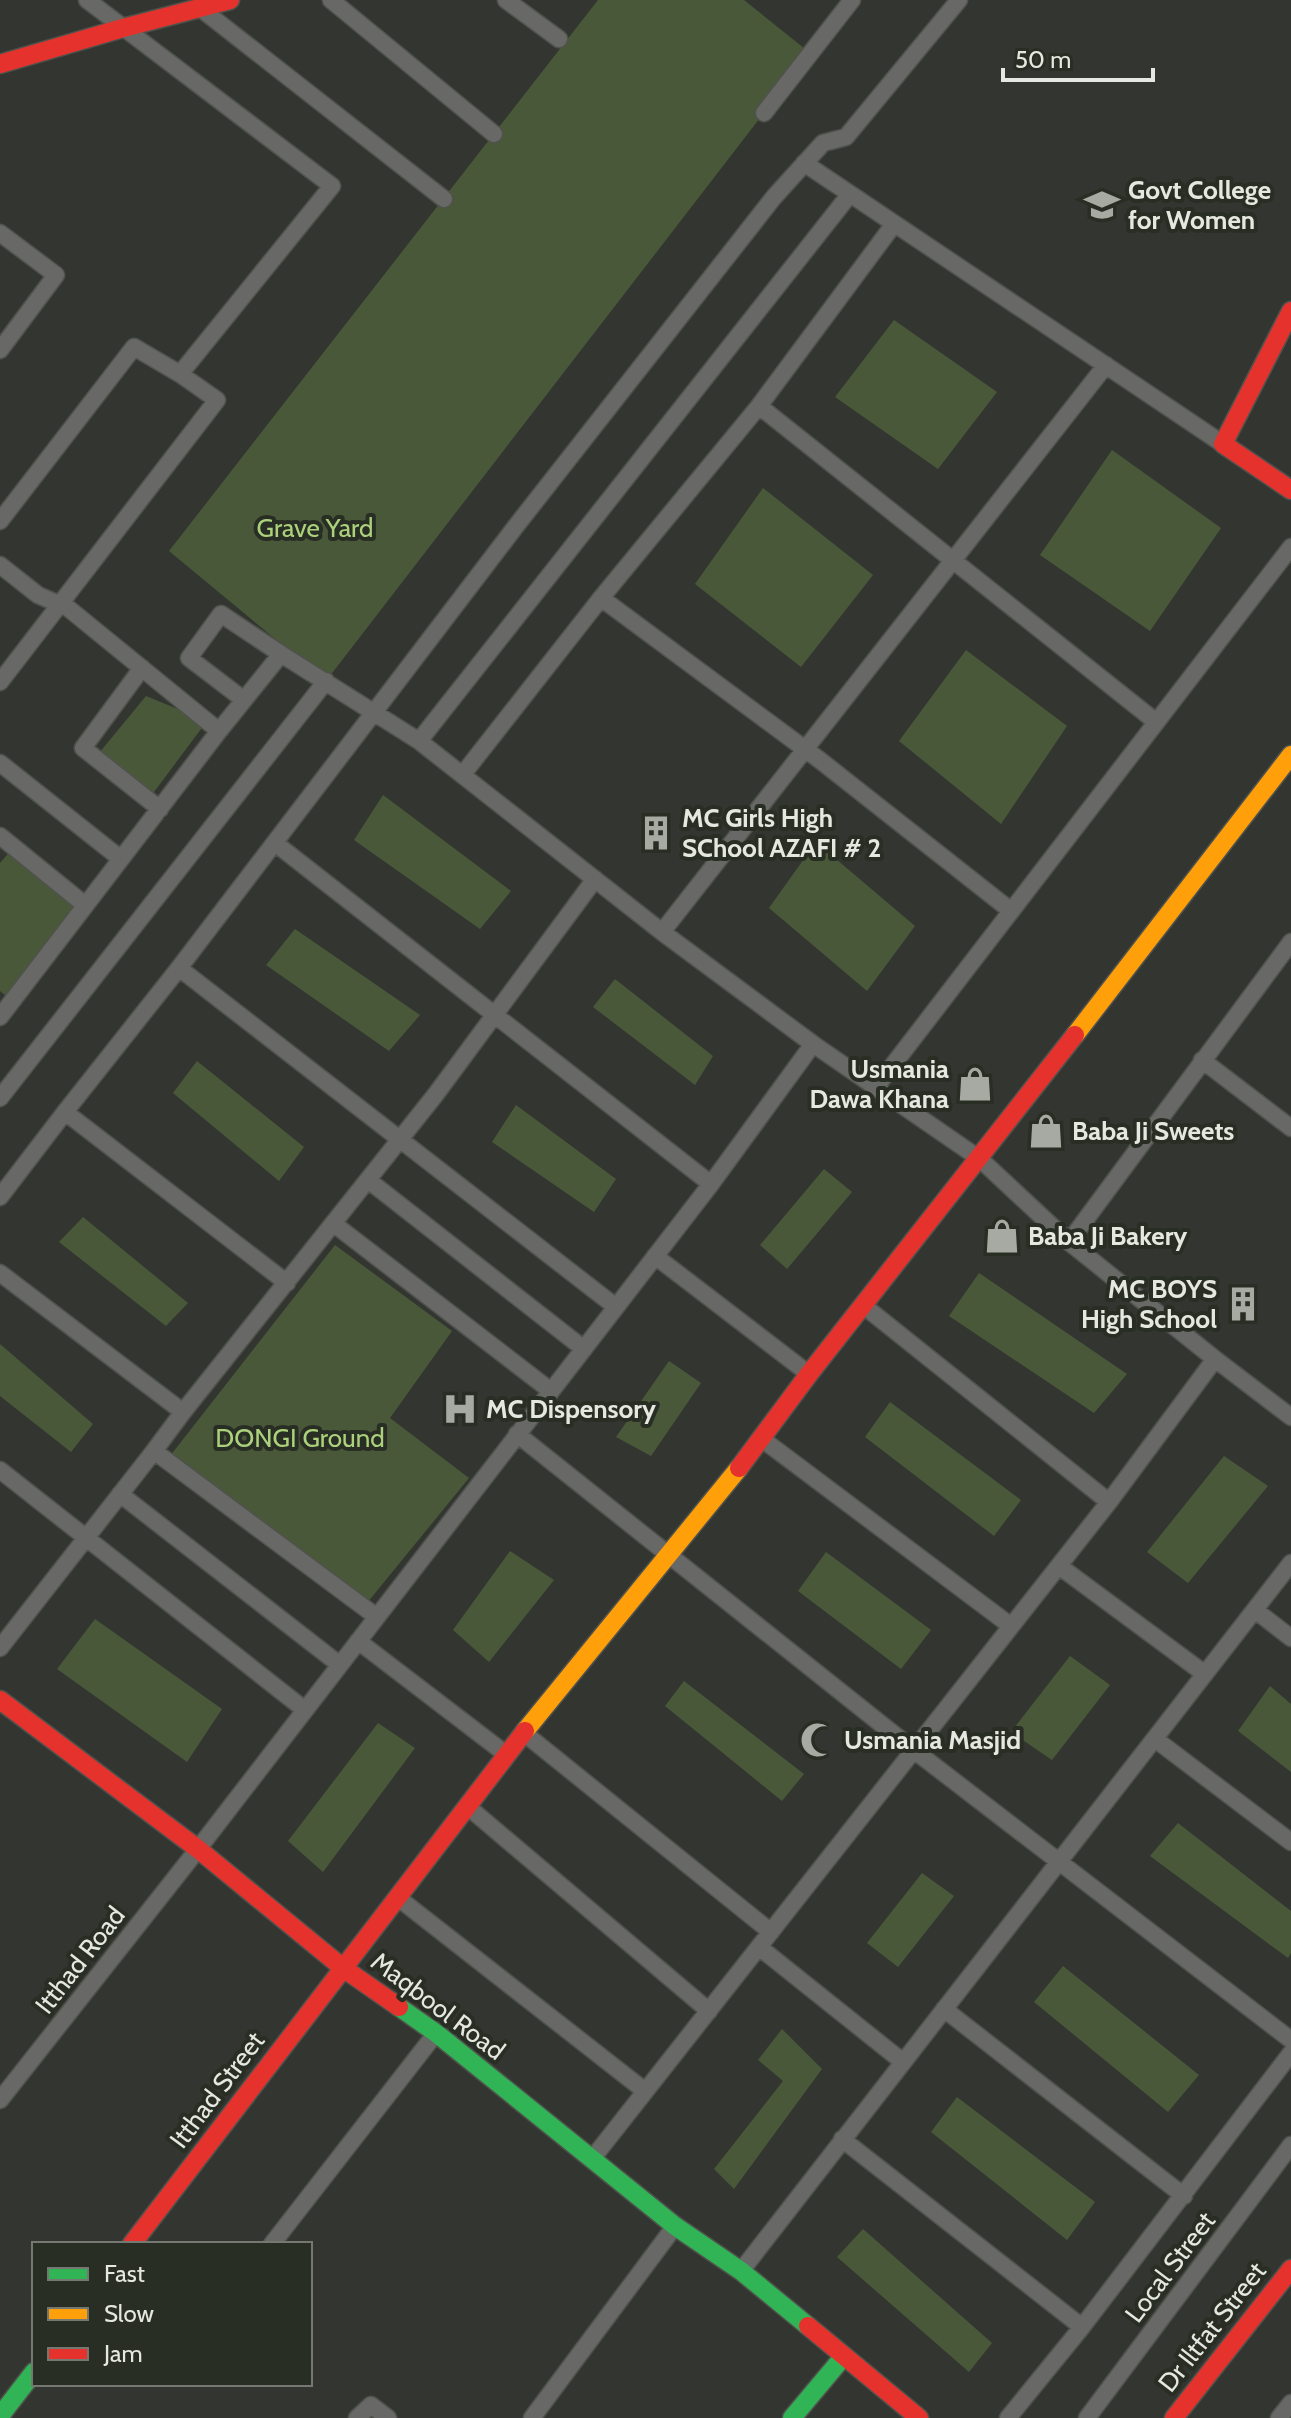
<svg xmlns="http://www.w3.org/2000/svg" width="1291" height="2418" font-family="Cabin,sans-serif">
  <rect width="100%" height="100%" fill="#333630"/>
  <path fill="#4a583a" d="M598 0H744L810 53 326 681 169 551Z
    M894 320 997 392 938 469 835 397Z
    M1112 450 1221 528 1150 631 1040 555Z
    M763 488 873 575 801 667 695 584Z
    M966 650 1067 726 1001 824 899 741Z
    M146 696 207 721 148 800 95 758Z
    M383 795 511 891 480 929 354 840Z
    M816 842 915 926 867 991 769 908Z
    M14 847 85 905 12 1001 0 991V863Z
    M295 929 420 1015 389 1051 266 965Z
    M615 979 713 1056 695 1085 593 1007Z
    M197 1061 304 1147 279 1181 173 1093Z
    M516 1105 616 1179 594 1212 492 1142Z
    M824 1169 852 1192 787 1269 760 1245Z
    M83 1217 188 1303 166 1326 59 1242Z
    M335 1245 452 1331 390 1418 469 1478 367 1603 170 1456Z
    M979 1273 1127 1374 1094 1413 949 1316Z
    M0 1344 93 1424 71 1452 0 1396Z
    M669 1361 701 1383 651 1456 616 1437Z
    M890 1402 1021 1500 994 1536 865 1437Z
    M1224 1456 1268 1486 1188 1583 1147 1552Z
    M510 1551 554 1580 489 1662 453 1630Z
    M826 1552 931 1630 901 1669 798 1591Z
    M95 1619 222 1709 187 1762 57 1669Z
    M1070 1656 1110 1685 1052 1760 1011 1732Z
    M684 1681 804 1774 782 1801 665 1706Z
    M1270 1686 1291 1704V1772L1238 1731Z
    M378 1723 415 1748 323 1872 288 1841Z
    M1178 1823 1291 1911V1953L1288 1958 1150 1856Z
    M922 1873 954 1896 898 1967 867 1943Z
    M1063 1966 1199 2075 1168 2112 1034 2002Z
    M782 2029 822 2069 734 2189 714 2169 783 2081 758 2060Z
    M957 2097 1095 2202 1067 2240 931 2132Z
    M863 2229 992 2343 969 2372 837 2257Z"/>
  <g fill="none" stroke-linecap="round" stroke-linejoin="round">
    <g stroke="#50524d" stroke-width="19">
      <path id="street" d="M331 0 494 134
        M506 0 559 39
        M200 8 444 199
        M764 113 852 0
        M804 163 1223 444
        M0 233 56 275 0 350
        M759 406 1155 721
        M0 521 134 347 180 374 332 186 87 0
        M0 565 38 595 68 608 219 731 281 654 419 741 662 932 813 1044
        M601 598 821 761 1010 910
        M142 668 83 748 160 809
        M0 682 217 400 180 374
        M244 700 189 658 221 614 281 654
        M419 741 850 194
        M0 763 121 859
        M463 774 601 598 759 406 894 224
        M0 836 85 905
        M275 843 711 1184
        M662 932 1106 365
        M179 968 616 1307
        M0 1017 219 731
        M1202 1060 1291 1128
        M876 1087 1291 547
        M0 1098 326 681
        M65 1112 287 1283
        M368 1180 584 1349
        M0 1197 65 1112 179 968 516 526 774 197 823 143 846 137 959 0
        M334 1224 551 1391
        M1069 1242 1291 942
        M655 1256 809 1374
        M0 1273 183 1412
        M864 1306 1109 1502
        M517 1434 915 1751 1291 2040
        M762 1439 1011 1626
        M154 1451 377 1617
        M0 1470 305 1710
        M120 1494 340 1665
        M1059 1566 1205 1674
        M1255 1610 1291 1638
        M358 1641 507 1755
        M0 1648 154 1451 183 1412 436 1094 595 879
        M524 1733 771 1932
        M1155 1739 1291 1842
        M467 1806 709 2011
        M397 1897 645 2091
        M759 1947 903 2062
        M944 2009 1184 2196
        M0 2100 198 1849 711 1184 813 1044 980 1159 1069 1242 1215 1359 1291 1417
        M842 2139 1082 2327
        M592 2159 1109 1502 1215 1359
        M272 2244 436 2033
        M741 2271 1291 1563
        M357 2418 371 2405 388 2418
        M532 2418 675 2226
        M1008 2418 1082 2327 1291 2053
        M1087 2418 1291 2145
        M1279 2418 1291 2403"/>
    </g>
    <g stroke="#50524d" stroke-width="21">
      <path id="fast" d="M399 2007 436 2033 675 2226 741 2271 808 2326
        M0 2416 34 2372
        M792 2418 844 2356"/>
    </g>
    <g stroke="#50524d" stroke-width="21">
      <path id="slow" d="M1075 1035 1291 755
        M525 1731 739 1468"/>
    </g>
    <g stroke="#50524d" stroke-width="21">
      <path id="jam" d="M0 64 123 28 230 0
        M1291 311 1223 444 1291 490
        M739 1468 809 1374 1075 1035
        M0 1700 198 1849 343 1968 399 2007
        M132 2244 525 1731
        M808 2326 919 2418
        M1174 2418 1291 2269"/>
    </g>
    <use href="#street" stroke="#686966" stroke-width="16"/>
    <use href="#fast" stroke="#30b455" stroke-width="18"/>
    <use href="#slow" stroke="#ff9f0a" stroke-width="18"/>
    <use href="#jam" stroke="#e5322d" stroke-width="18"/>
  </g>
  <defs>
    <g id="university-bare" transform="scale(2.76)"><path d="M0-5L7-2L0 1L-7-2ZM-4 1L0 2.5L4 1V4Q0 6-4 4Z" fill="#a7aaa3" stroke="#292e24" stroke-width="2.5" paint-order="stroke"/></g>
    <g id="building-bare" transform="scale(2.76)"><path d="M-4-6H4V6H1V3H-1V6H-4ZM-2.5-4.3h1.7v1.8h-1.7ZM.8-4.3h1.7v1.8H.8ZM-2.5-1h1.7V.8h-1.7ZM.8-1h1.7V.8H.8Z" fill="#a7aaa3" stroke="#292e24" stroke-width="2.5" paint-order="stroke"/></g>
    <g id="shop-bare" transform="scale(2.76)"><path d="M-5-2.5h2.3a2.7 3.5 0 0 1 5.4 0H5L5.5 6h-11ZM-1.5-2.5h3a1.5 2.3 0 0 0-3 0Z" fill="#a7aaa3" stroke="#292e24" stroke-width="2.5" paint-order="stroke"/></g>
    <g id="hospital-bare" transform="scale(2.76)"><path d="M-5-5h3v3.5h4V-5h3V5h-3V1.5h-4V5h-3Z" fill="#a7aaa3" stroke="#292e24" stroke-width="2.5" paint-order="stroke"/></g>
    <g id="mosque-bare" transform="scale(2.76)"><path d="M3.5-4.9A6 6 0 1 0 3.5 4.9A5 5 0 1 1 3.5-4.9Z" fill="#a7aaa3" stroke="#292e24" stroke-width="2.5" paint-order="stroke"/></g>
  </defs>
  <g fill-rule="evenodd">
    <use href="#university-bare" x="1102" y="205"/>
    <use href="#building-bare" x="656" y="833"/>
    <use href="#shop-bare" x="975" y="1084"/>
    <use href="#shop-bare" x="1046" y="1131"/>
    <use href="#shop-bare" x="1002" y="1236"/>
    <use href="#building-bare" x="1243" y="1304"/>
    <use href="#hospital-bare" x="460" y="1409"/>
    <use href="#mosque-bare" x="818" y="1740"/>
  </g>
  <g text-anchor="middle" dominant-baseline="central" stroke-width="8" stroke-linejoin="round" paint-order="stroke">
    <g font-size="26" font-weight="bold" fill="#e5e8e1" stroke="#292e24" text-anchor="start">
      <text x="1128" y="190">Govt College<tspan x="1128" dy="30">for Women</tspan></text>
      <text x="682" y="818">MC Girls High<tspan x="682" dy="30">SChool AZAFI # 2</tspan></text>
      <text x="949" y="1069" text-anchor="end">Usmania<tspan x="949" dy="30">Dawa Khana</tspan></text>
      <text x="1072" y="1131">Baba Ji Sweets</text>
      <text x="1028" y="1236">Baba Ji Bakery</text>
      <text x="1217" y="1289" text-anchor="end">MC BOYS<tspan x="1217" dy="30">High School</tspan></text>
      <text x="486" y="1409">MC Dispensory</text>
      <text x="844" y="1740">Usmania Masjid</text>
    </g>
    <g font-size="26" fill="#acd17c" stroke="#292e24">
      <text x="315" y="528">Grave Yard</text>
      <text x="300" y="1438">DONGI Ground</text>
    </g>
    <g font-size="26" fill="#e5e8e1" stroke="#292e24">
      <text transform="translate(80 1960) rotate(-52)">Itthad Road</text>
      <text transform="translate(438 2006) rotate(37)">Maqbool Road</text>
      <text transform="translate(217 2090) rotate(-53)">Itthad Street</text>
      <text transform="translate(1170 2267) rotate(-53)">Local Street</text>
      <text transform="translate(1212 2327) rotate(-52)">Dr Iltfat Street</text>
    </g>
  </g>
  <rect x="32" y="2242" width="280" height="144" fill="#292e24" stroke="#747870" stroke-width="2"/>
  <rect x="48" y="2268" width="40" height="12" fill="#30b455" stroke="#747870" stroke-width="2"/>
  <text x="104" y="2282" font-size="24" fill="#e5e8e1">Fast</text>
  <rect x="48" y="2308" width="40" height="12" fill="#ff9f0a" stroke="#747870" stroke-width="2"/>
  <text x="104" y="2322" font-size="24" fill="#e5e8e1">Slow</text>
  <rect x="48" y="2348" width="40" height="12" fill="#e5322d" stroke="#747870" stroke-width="2"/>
  <text x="104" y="2362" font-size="24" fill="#e5e8e1">Jam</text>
  <path d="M1003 68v12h150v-12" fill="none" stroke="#e5e8e1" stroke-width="4"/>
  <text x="1015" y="68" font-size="24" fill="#e5e8e1" stroke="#292e24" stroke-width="6" paint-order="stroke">50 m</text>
</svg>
